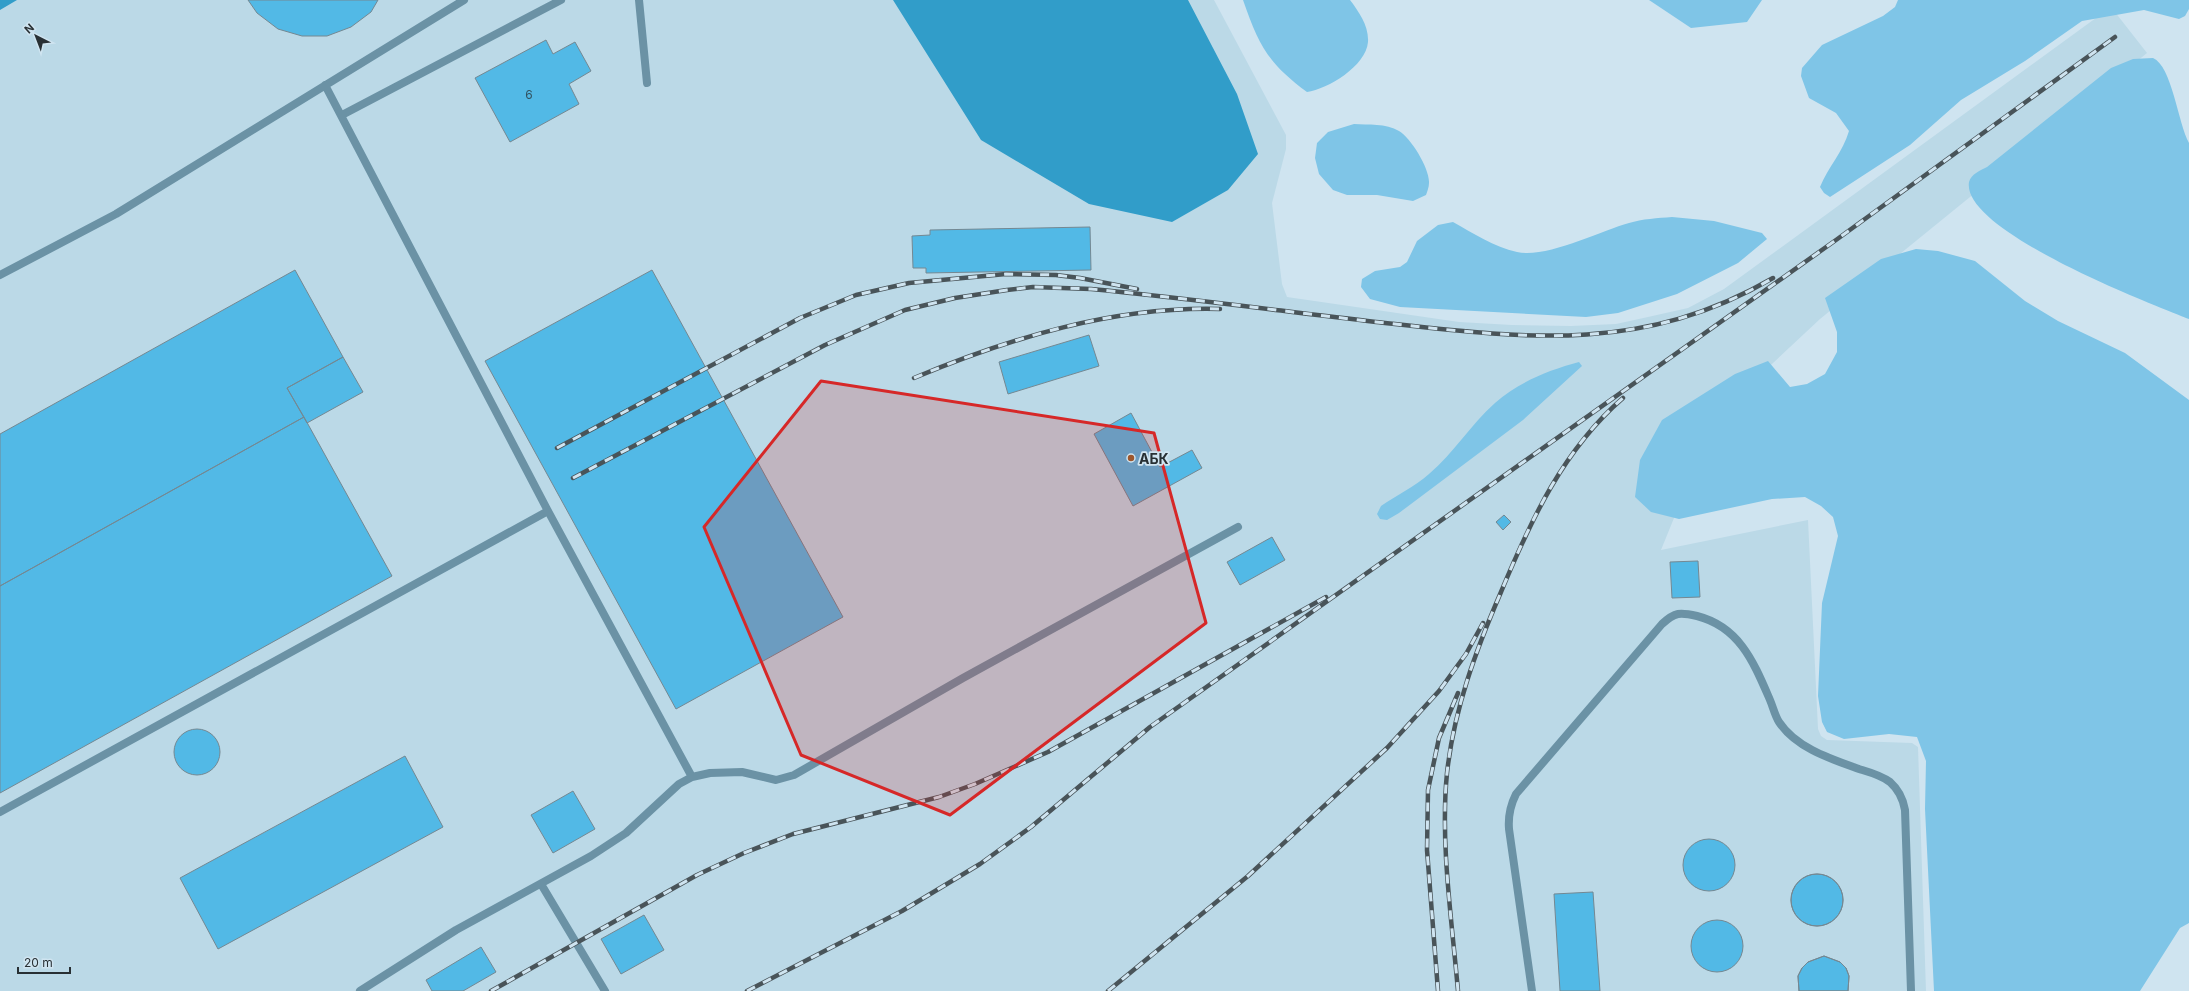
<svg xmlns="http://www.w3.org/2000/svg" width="2189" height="991" font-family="Inter,sans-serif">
  <rect width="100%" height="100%" fill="#cfe4f0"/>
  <path fill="#bbd9e7" d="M0 0H1214L1286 135V149L1272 203 1282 284 1287 297 1459 322 1512 325 1571 326 1616 324 1648 317 1688 308 1724 289 2111 7 2147 53 1820 319 1758 377 1685 491 1661 550 1808 520 1818 729 1821 736 1827 740 1912 743 1918 747 1926 991H0Z"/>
  <path fill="#7fc5e7" d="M1243 0H1350C1359 12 1369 26 1368 42 1366 66 1328 89 1307 92 1268 63 1259 46 1243 0Z
    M1649 0H1762L1747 22 1691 28Z
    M1898 0H2189V9L2185 16 2179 19 2144 10 2082 21 2025 61 1961 100 1910 145 1830 197 1824 193 1820 187C1828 167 1843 152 1849 131L1836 113 1809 98 1801 76 1802 68 1822 45 1883 16 1895 7Z
    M2153 58C2172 66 2178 123 2189 143V319C2151 304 1961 231 1969 182 1971 174 1981 170 1987 167L2111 68 2133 59Z
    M1354 124C1368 125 1386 123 1399 131 1411 138 1430 169 1429 183 1429 187 1427 192 1426 195L1413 201 1377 195H1347L1333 190 1319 174 1315 158 1317 143 1328 132Z
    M1672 217 1714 221 1762 233 1767 239 1738 263 1677 294 1618 313 1586 317 1400 307 1370 299 1361 287 1362 279 1375 271 1400 267 1407 262 1417 241 1438 225 1453 222C1473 233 1494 247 1517 252 1545 259 1600 231 1629 223 1642 219 1658 218 1672 217Z
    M1916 249 1938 251 1975 261 2025 301 2058 321 2125 353 2189 400V923L2180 928 2140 991H1934L1925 809 1926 761 1917 737 1889 734 1844 739 1827 732 1822 722 1818 696 1822 603 1838 536 1833 517 1821 506 1805 497 1772 499 1679 519 1651 512 1635 497 1640 460 1662 420 1735 374 1768 361 1790 387 1807 384 1825 374 1837 352V332L1825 298 1881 259Z
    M1579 362 1582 366 1523 420 1399 513 1387 520 1380 519 1377 514 1381 506C1397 495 1414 487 1429 474 1454 453 1471 424 1495 403 1519 382 1549 370 1579 362Z"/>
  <path fill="#319dc9" d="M0 0H17L0 10Z
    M893 0H1188L1237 94 1258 154 1228 190 1172 222 1089 204 981 140Z"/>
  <path fill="#52b9e6" stroke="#748892" d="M248 0H378L371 12 351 27 327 36H302L278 29 257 13Z
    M546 40 553 54 575 42 591 71 569 84 579 104 510 142 475 78Z
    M1090 227 1091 270 926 273V268H913L912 236 930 235V230Z
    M295 270 343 357 287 388 304 417 0 586V434Z
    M652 270 843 617 676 709 485 361Z
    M1089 335 1099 366 1008 394 999 362Z
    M343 357 363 392 307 423 287 388Z
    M1131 413 1160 467 1192 450 1202 468 1133 506 1094 434Z
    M304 417 392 576 0 793V586Z
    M1504 515 1511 522 1503 530 1496 522Z
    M1272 537 1285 560 1240 585 1227 562Z
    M1698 561 1700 597 1672 598 1670 562Z
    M174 752a23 23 0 1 1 46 0a23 23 0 1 1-46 0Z
    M405 756 443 827 218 949 180 878Z
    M573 791 595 829 553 853 531 815Z
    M1683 865a26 26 0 1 1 52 0a26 26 0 1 1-52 0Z
    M1791 900a26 26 0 1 1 52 0a26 26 0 1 1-52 0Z
    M1791 900a26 26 0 1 1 52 0a26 26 0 1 1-52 0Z
    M1593 892 1600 991H1560L1554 894Z
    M644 915 664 950 621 974 601 939Z
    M1691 946a26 26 0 1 1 52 0a26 26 0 1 1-52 0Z
    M481 947 496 972 463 991H432L426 980Z
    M1824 956 1840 962 1846 968 1849 976 1848 991H1799L1798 976 1802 968 1808 962Z
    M1824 956 1840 962 1846 968 1849 976 1848 991H1799L1798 976 1802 968 1808 962Z"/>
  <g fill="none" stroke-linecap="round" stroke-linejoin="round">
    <path stroke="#6b92a5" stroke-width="8" d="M639 0 647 83
      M325 85 548 511 692 777
      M342 115 561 0
      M0 275 116 214 464 0
      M0 812 548 511
      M541 884 605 991
      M360 991 456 930 591 856 626 833 679 784 692 777 710 773 742 772 776 780 794 775 963 678 1238 527
      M1532 991 1509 829C1508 816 1510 806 1516 794L1662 624C1675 612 1680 612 1697 616 1740 627 1754 663 1770 700 1773 707 1775 716 1779 722 1796 748 1831 759 1859 769 1869 772 1881 775 1890 782 1899 790 1903 798 1905 810L1911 991"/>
    <g stroke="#495459" stroke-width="4.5">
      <path id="rail" d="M914 378C1010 338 1114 306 1220 309
        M557 448 800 318 856 295 909 283 1006 274 1056 275 1080 278 1137 289
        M573 478 825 345 905 310 955 298 1007 290 1033 287 1091 289C1186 298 1281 311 1376 322 1521 338 1641 355 1773 278
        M491 991 697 875 744 853 793 834 939 797 975 784 1048 752 1326 597
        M747 991 902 911 980 864 1031 827 1150 727 1836 240 2115 37
        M1108 991 1248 876 1387 748 1439 691 1466 654 1483 623
        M1438 991 1427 850 1428 790 1439 738 1458 693
        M1458 991C1452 921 1440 843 1447 773 1454 709 1476 650 1501 592 1531 520 1563 450 1623 398"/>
    </g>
    <use href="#rail" stroke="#cfe4f0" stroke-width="3" stroke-dasharray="9" stroke-linecap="butt"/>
  </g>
  <path fill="#d62828" fill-opacity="0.2" stroke="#d62828" stroke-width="3" stroke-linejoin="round" d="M821 381 1154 433 1206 623 950 815 801 755 704 527Z"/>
  <circle fill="#9d572d" stroke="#cfe4f0" stroke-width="1.5" cx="1131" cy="458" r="4"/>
  <g text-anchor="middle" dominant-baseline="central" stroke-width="3.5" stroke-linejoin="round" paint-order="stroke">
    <g font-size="12" fill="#325260">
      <text x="529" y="94">6</text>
    </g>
    <g font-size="14" font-weight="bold" fill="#283034" stroke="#cfe4f0" text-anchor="start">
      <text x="1139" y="458">АБК</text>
    </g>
  </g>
  <g transform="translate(36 36) rotate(318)" stroke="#cfe4f0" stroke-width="3" paint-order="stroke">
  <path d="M0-3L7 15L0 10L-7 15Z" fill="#283034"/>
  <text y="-6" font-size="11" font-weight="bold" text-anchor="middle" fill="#283034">N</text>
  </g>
  <path d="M18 967v6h52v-6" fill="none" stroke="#283034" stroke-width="2"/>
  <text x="24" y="967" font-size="12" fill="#283034" stroke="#cfe4f0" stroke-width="3" paint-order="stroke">20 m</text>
</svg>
